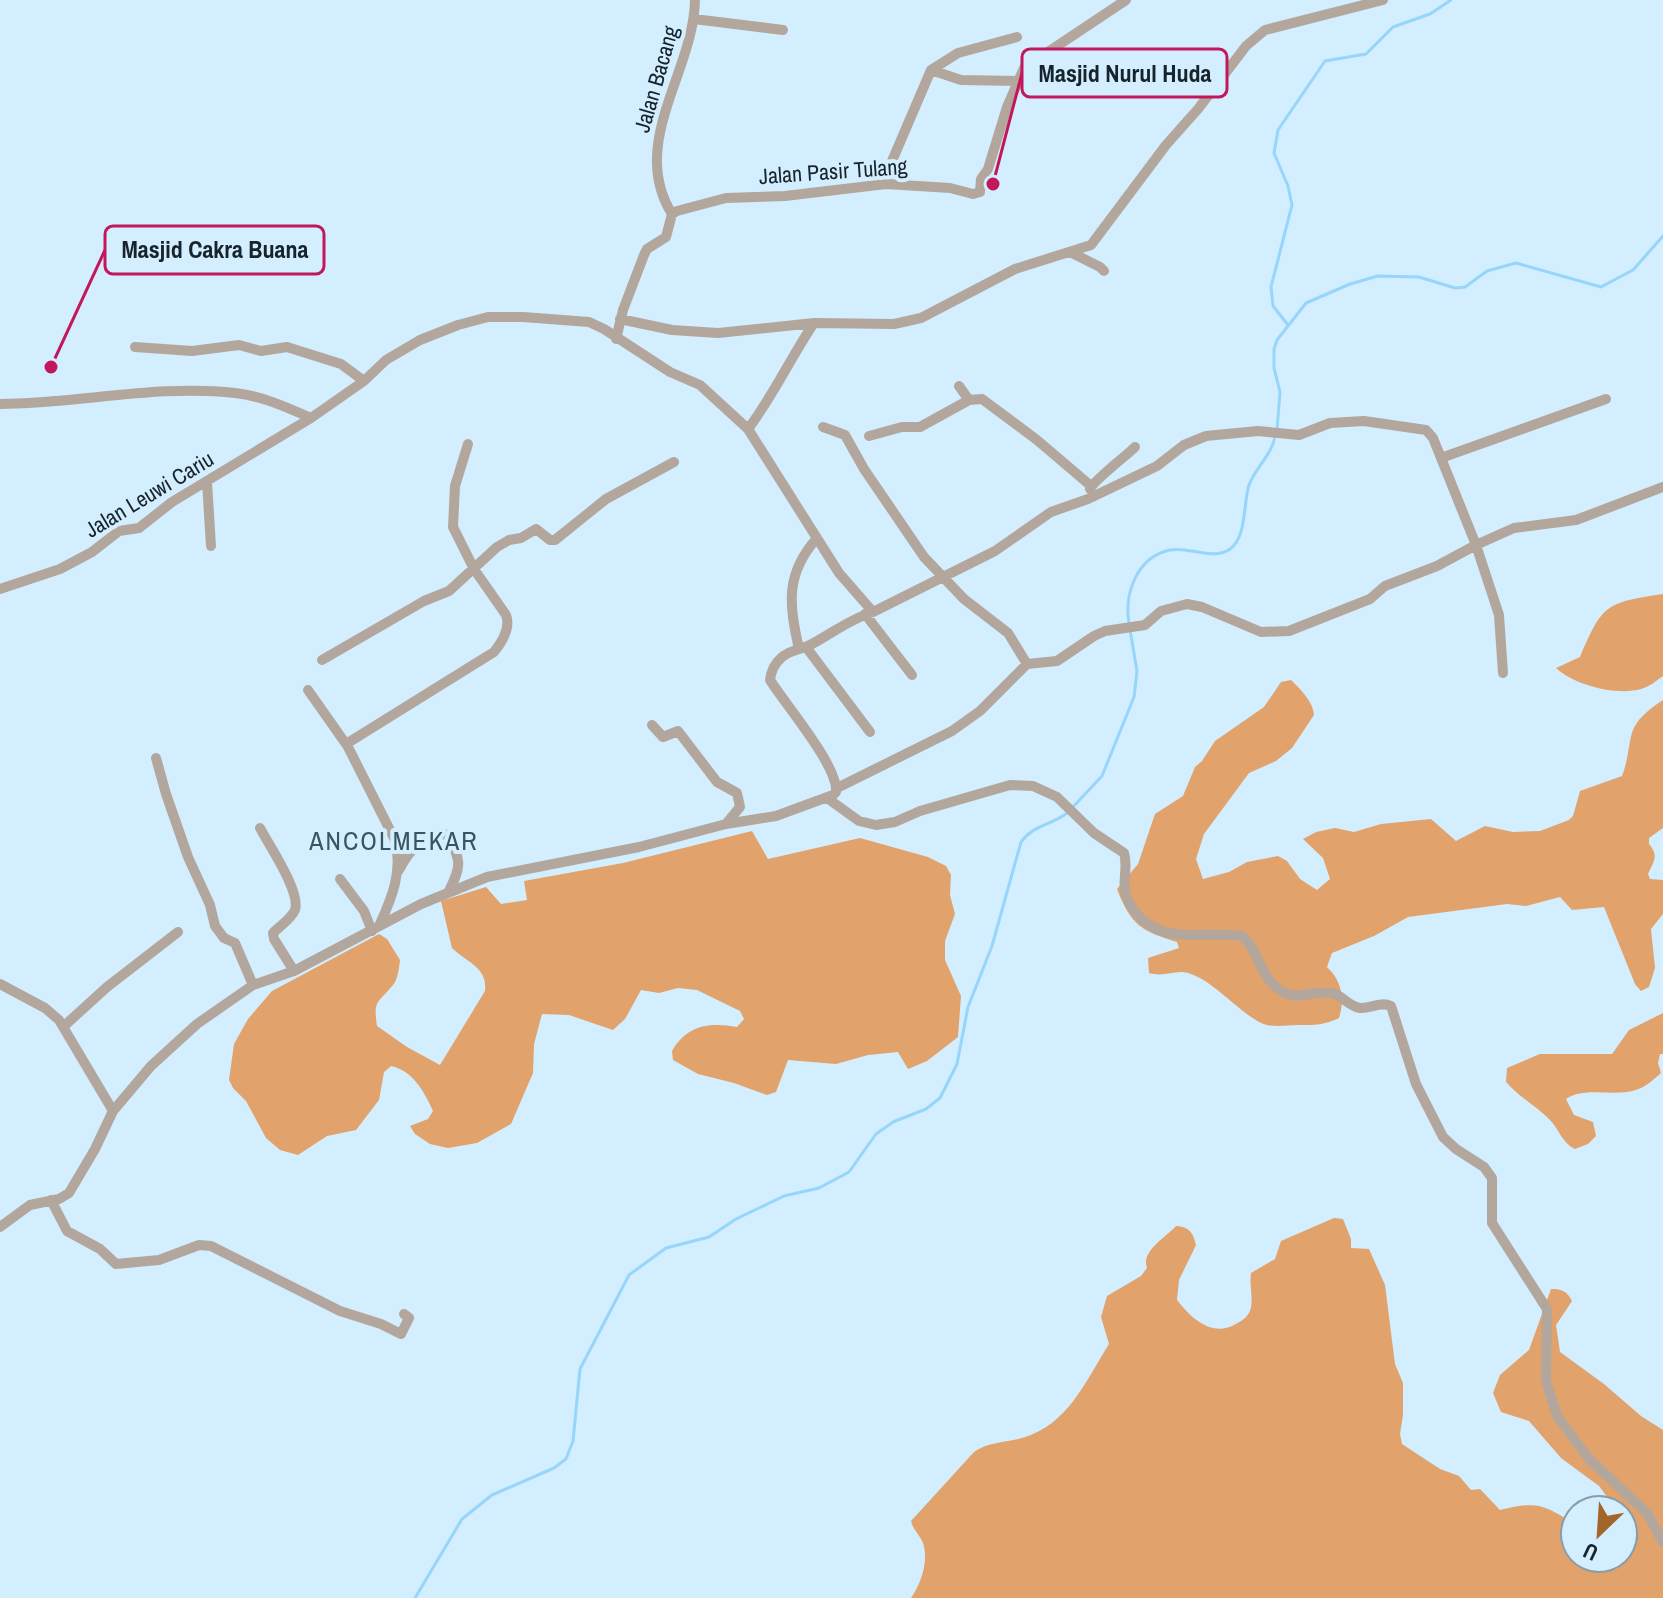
<svg xmlns="http://www.w3.org/2000/svg" width="1663" height="1598" font-family="'Archivo Narrow',sans-serif">
  <rect width="100%" height="100%" fill="#d3eefe"/>
  <path fill="#e1a26b" d="M1663 594V676C1656 681 1649 687 1641 689 1616 696 1574 685 1556 668L1580 657C1603 603 1606 603 1663 594Z
    M1291 680C1300 689 1313 701 1314 715L1292 748 1276 761 1249 773 1204 834 1196 859 1203 879 1229 872 1247 862 1278 856 1287 861 1300 879 1317 890 1330 879 1323 858 1303 839 1316 832 1335 828 1354 832 1381 824 1431 819 1456 841 1485 826 1513 832 1540 831 1569 820 1573 816 1580 791 1622 776C1636 738 1620 728 1663 700V828L1649 838V844C1659 856 1654 861 1648 874L1650 879 1663 880V914L1651 929 1655 968 1649 987 1641 991 1635 984 1604 907 1572 910 1560 897 1526 906 1507 904 1408 917 1374 936 1332 953 1327 967C1342 981 1345 999 1339 1018 1325 1025 1314 1025 1298 1025 1288 1025 1276 1027 1267 1025 1246 1020 1217 983 1191 974 1176 968 1166 978 1149 973L1148 958 1179 948 1177 942C1141 931 1131 925 1117 889L1138 864 1155 814 1183 796 1195 767 1202 761 1215 741 1264 707 1281 682Z
    M752 831 768 859 860 838 928 857 946 866 951 875 950 895 955 914 945 941V960L961 996 958 1037 927 1061 908 1069 898 1052 868 1055 836 1064 788 1060 776 1092 767 1095 734 1083 698 1074 673 1060 672 1051C687 1025 710 1022 737 1027L744 1019 740 1011 697 990 678 988 659 993 641 990 625 1019 613 1030 569 1015 542 1014 534 1044 533 1073 511 1124 477 1143 448 1148 430 1144 415 1134 410 1126 428 1119 433 1111C424 1091 413 1071 391 1066L384 1072 379 1100 356 1130 327 1136 298 1155 280 1150 266 1138 246 1101 233 1088 229 1080 234 1044 248 1019 272 991 379 934 387 939 400 960C399 968 398 979 393 985 378 1003 373 1000 377 1026L407 1047 440 1065 485 991C488 967 466 962 452 948L441 901 486 887 501 904 527 900 524 881 623 863Z
    M1663 1013V1054H1660L1658 1063 1661 1073C1655 1078 1648 1085 1641 1088 1617 1099 1587 1085 1566 1099L1574 1115 1593 1122 1596 1136 1588 1144 1575 1149C1562 1143 1559 1129 1550 1120 1537 1106 1520 1098 1506 1082L1507 1068 1540 1054H1612L1629 1030Z
    M1334 1218 1343 1219 1351 1239V1248L1369 1249 1385 1285 1395 1364 1403 1383V1415L1400 1434 1402 1444 1440 1469 1459 1476 1471 1490 1480 1489 1500 1510C1536 1501 1543 1504 1575 1524V1558H1623V1510H1603L1608 1498 1599 1486 1561 1458 1529 1421 1501 1412 1493 1393 1500 1375 1529 1350 1551 1289C1562 1289 1567 1291 1572 1301L1556 1325 1560 1352 1604 1384 1641 1416 1663 1430V1598H911C921 1584 929 1561 923 1543 920 1535 913 1530 911 1521L974 1452C988 1442 1005 1443 1022 1438 1068 1425 1085 1382 1109 1344L1101 1317 1107 1296 1141 1276 1147 1268C1141 1251 1164 1239 1176 1226 1189 1227 1193 1232 1196 1245L1179 1280 1177 1300C1191 1318 1212 1338 1236 1324 1241 1321 1247 1318 1250 1311 1254 1300 1249 1286 1251 1273L1275 1259 1281 1241Z"/>
  <g fill="none" stroke-linecap="round" stroke-linejoin="round">
    <path stroke="#97d5fb" stroke-width="3" d="M1288 325 1273 306 1271 287 1292 205 1288 186 1274 153 1278 130 1325 61 1366 54 1393 27 1430 14 1451 0
      M1277 430 1280 392 1274 368V349L1277 340 1306 303 1350 284 1378 276 1419 277 1455 288 1465 287 1487 271 1516 263 1601 287 1633 270 1663 236
      M1129 623C1124 593 1137 557 1170 550 1188 546 1214 561 1230 549 1247 537 1243 503 1249 485 1255 468 1271 456 1275 437
      M1072 808 1102 776 1134 697 1137 671 1130 630
      M415 1598 462 1519 492 1495 554 1468 566 1459 573 1441 580 1369 629 1275 666 1248 709 1237 736 1219 784 1196 819 1188 849 1172 876 1134 893 1122 926 1109 940 1098 957 1064 968 1007 992 946 1021 842C1033 825 1052 825 1067 813"/>
    <path stroke="#b3a79d" stroke-width="10" d="M694 19 783 30
      M931 70 961 80 1018 81
      M886 184 892 161 931 70 958 53 1017 37
      M672 214C628 144 694 71 695 0
      M1070 252 1100 267 1104 271
      M620 319 672 330 718 333 814 323 894 324 921 318 1015 269 1091 245 1166 145 1198 109 1246 46 1265 30 1383 0
      M616 339 623 310 644 255 647 249 666 237 672 214 677 211 726 198 785 196 886 184 950 188 973 194 980 192 981 179 988 169 1007 107 1024 68 1126 0
      M135 347 192 351 239 345 261 351 287 347 341 364 364 381
      M959 386 969 400
      M0 404C78 404 157 384 235 393 262 396 286 407 311 418L364 381 386 360 420 340 458 325 488 317H523L589 322 604 329 670 372 700 385 748 429 839 573 873 612C850 619 831 634 810 645 800 650 789 650 781 658 774 664 771 672 770 680 785 704 839 767 836 792L833 795 776 816 726 824 639 847 487 877 421 904 294 971 253 985 197 1024 151 1066 113 1111 95 1149 69 1193 59 1199 30 1205 0 1227
      M823 427 845 435 864 469 924 557 964 599 1008 633 1027 664 980 711 952 731 837 788
      M748 429C773 396 791 357 814 323
      M869 436 902 427H920L969 400 982 399 1037 440 1091 486
      M1441 458 1606 399
      M207 482 211 546
      M1090 489C1094 480 1125 457 1135 447
      M0 589 60 569 92 552 119 531 139 528 172 502 311 418
      M873 612 995 551 1051 512 1088 499 1157 466 1184 445 1206 436 1258 431 1299 435 1330 423 1364 421 1426 430 1433 438 1476 545 1514 528 1576 520 1663 487
      M865 614 912 675
      M806 647 870 732
      M799 649C789 604 785 574 817 538
      M322 660 424 601 449 591 497 547 509 540 521 538 536 529 550 540H555L606 499 674 462
      M1027 664 1057 661 1094 636 1105 631 1145 625 1161 611 1187 604 1202 607 1261 632 1289 631 1370 599 1385 586 1437 566 1476 545 1499 615 1503 673
      M308 690 348 747 395 840C403 871 392 898 379 926
      M652 725 663 737 678 731 717 782 737 793 740 807 726 824
      M346 744 494 652C502 642 511 628 506 615L474 569 453 527 455 486 468 444
      M156 758 166 794 188 857 210 905 215 926 224 938 235 943 253 985
      M827 798 859 821 876 825 895 822 920 811 1010 785 1033 786 1057 797 1094 833 1124 853C1128 866 1123 878 1125 891 1126 899 1131 906 1136 913 1164 947 1203 930 1242 936 1258 949 1260 975 1277 988 1296 1004 1312 989 1332 993 1342 995 1348 1006 1360 1008 1371 1009 1380 1001 1391 1006L1416 1084 1443 1137 1456 1149 1484 1167 1492 1178V1223L1547 1309 1546 1381 1557 1416 1589 1459 1647 1513 1663 1542
      M260 828C269 845 301 892 295 910 291 919 280 926 273 933L274 939 294 971
      M399 870C408 852 426 830 448 835 461 861 462 865 449 891
      M340 879 364 911 372 931
      M0 984 45 1008 59 1020 113 1111
      M63 1027 107 987 178 932
      M51 1200 67 1231 100 1249 116 1264 159 1260 199 1245 211 1246 340 1311 381 1324 401 1334 409 1318 404 1314"/>
  </g>
  <g text-anchor="middle" dominant-baseline="central" stroke-width="8" stroke-linejoin="round" paint-order="stroke">
    <g font-size="22" fill="#18242c" stroke="#d3eefe">
      <text transform="translate(656 79) rotate(-74)">Jalan Bacang</text>
      <text transform="translate(833 171) rotate(-4)">Jalan Pasir Tulang</text>
      <text transform="translate(149 494) rotate(-31)">Jalan Leuwi Cariu</text>
    </g>
    <g font-size="26" letter-spacing="2" fill="#375465" stroke="#d3eefe">
      <text x="394" y="840">ANCOLMEKAR</text>
    </g>
  </g>
  <path fill="none" stroke="#c2185b" stroke-width="3" d="M993 184L1022 73M51 367L105 250"/>
  <g fill="#c2185b" stroke="#d3eefe" stroke-width="3">
    <circle cx="993" cy="184" r="8"/>
    <circle cx="51" cy="367" r="8"/>
  </g>
  <g fill="#d3eefe" stroke="#c2185b" stroke-width="3">
    <rect x="1022" y="49" width="205" height="48" rx="8"/>
    <rect x="105" y="226" width="219" height="48" rx="8"/>
  </g>
  <g font-size="24" text-anchor="middle" font-weight="bold" fill="#18242c">
    <text x="1125" y="82">Masjid Nurul Huda</text>
    <text x="215" y="258">Masjid Cakra Buana</text>
  </g>
  <g transform="translate(1599 1534) rotate(205)"><circle r="38" fill="#d3eefe" stroke="#889daa" stroke-width="2"/>
  <path d="M0-6L14 30L0 20L-14 30Z" fill="#a3662a"/>
  <text y="-12" font-size="22" font-weight="bold" text-anchor="middle" fill="#18242c">U</text>
  </g>
</svg>
